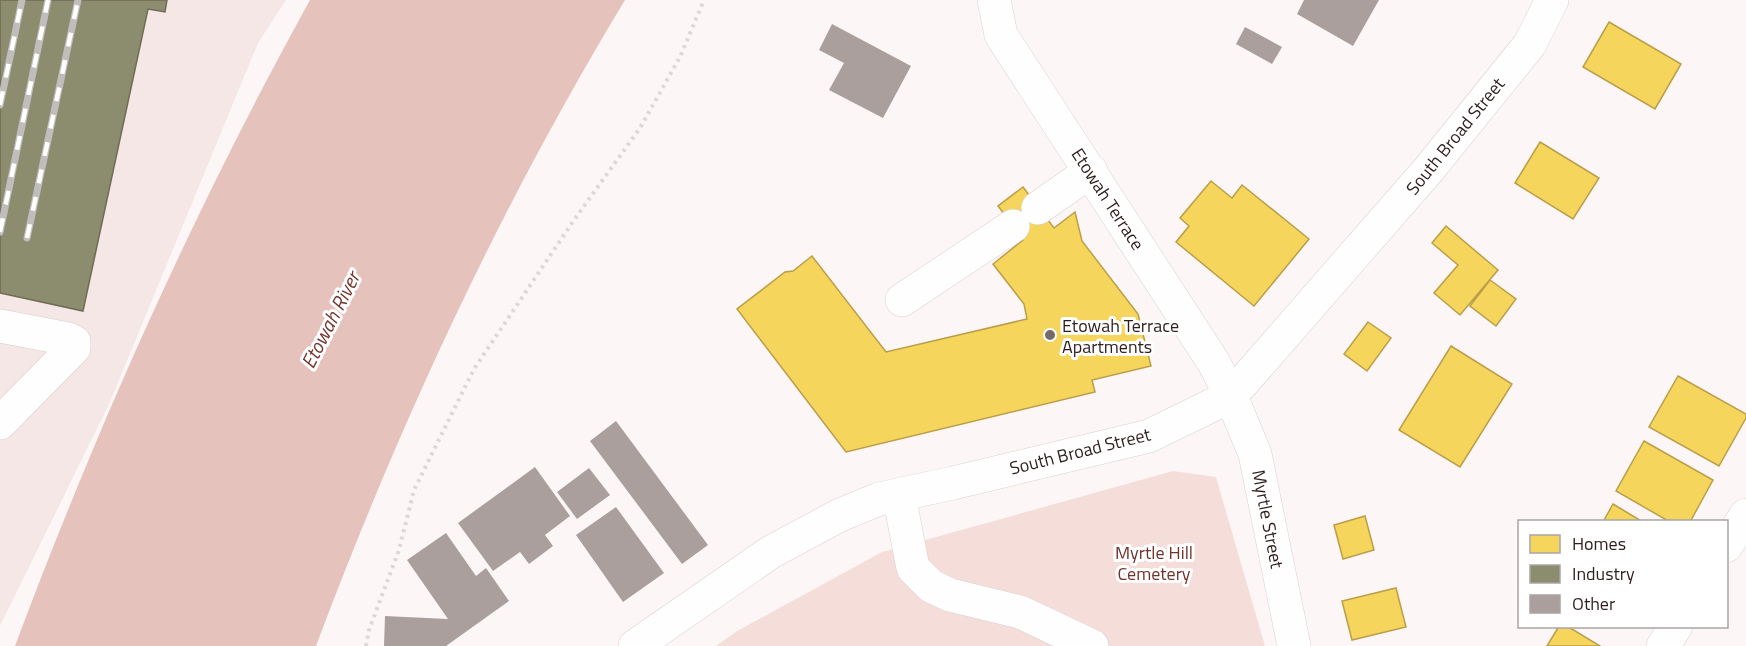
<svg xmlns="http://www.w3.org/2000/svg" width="1746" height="646" font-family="'Titillium Web',sans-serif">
  <rect width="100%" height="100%" fill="#fcf7f6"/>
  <path fill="#f4e7e5" d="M0 0H286L258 43 110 402 0 626Z"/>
  <path fill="#f5deda" d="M1173 471 1216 477 1265 646H716L737 631 882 552Z"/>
  <path fill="#e6c2bc" d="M310 0H625C501 205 400 422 316 646H15C98 424 195 208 310 0Z"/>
  <path fill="#f6d55c" stroke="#ba9e49" stroke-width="1.5" d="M1609 22 1681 64 1655 109 1583 67Z
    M1540 142 1599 178 1573 219 1515 183Z
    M1211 181 1232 198 1242 185 1309 239 1254 306 1176 242 1189 226 1180 218Z
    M1023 187 1054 228 1075 212 1082 241 1138 314 1151 366 1092 380 1095 392 846 452 737 309 785 272 793 271 812 256 886 352 1027 319 1024 304 993 264 1023 240 998 206Z
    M1446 226 1498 270 1460 315 1434 293 1458 265 1432 243Z
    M1490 280 1516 299 1496 326 1470 306Z
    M1368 322 1391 338 1367 371 1344 354Z
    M1451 346 1512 384 1460 467 1399 430Z
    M1678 376 1746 414V418L1719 466 1649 427Z
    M1644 441 1713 480 1690 522H1670L1616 491Z
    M1613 504 1643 522H1603Z
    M1365 516 1374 550 1343 559 1334 525Z
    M1396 588 1406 627 1352 640 1342 601Z
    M1559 626H1567L1600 646H1547Z"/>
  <path fill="#8c8c6e" stroke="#706b56" stroke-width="1.5" d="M0 0H167L165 12 148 9 83 311 0 293Z"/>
  <path fill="#aa9f9d" d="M1304 0H1379L1353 46 1297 14Z
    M832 24 911 66 883 118 829 90 844 63 819 50Z
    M1245 27 1282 47 1272 64 1236 44Z
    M616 421 708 545 682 564 590 441Z
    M535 467 570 516 545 535 553 546 529 564 520 552 493 571 458 523Z
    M589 468 610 495 577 519 557 492Z
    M616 507 664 573 623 602 576 535Z
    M446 533 476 576 486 568 509 601 446 646H384L385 616 448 619 407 560Z"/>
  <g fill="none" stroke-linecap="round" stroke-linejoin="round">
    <g stroke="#d9d0ce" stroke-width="34">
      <path id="minor" d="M994 0 1001 35 1214 363 1231 396 1255 454 1294 646
        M1038 208 1091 171
        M902 300 1013 226
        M0 326 68 339 74 342V348L0 423
        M899 495 913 568 931 586 950 595 1020 612 1092 646
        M1726 546 1746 515
        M1663 646 1676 626"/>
    </g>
    <g stroke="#d9d0ce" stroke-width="34">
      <path id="major" d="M635 646 771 552 840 515 879 499 953 483 1149 436 1231 396 1430 168 1530 44 1552 0"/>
    </g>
    <path stroke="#dbd8d8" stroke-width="4" stroke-dasharray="3 4.5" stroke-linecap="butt" d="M366 646 369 630 399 550 414 490 474 369 574 220 640 128 680 57 704 0"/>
    <use href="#minor" stroke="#fffefe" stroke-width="33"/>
    <use href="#major" stroke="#fffefe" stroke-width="33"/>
    <g stroke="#c0bdbd" stroke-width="7">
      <path id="rail" d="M0 105 22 0
        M0 232 48 0
        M27 238 78 0"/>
    </g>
    <use href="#rail" stroke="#fff" stroke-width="4.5" stroke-dasharray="14" stroke-linecap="butt"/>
  </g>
  <circle fill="#766b69" stroke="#fff" stroke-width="2" cx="1050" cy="335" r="6"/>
  <g text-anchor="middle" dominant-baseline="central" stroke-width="6" stroke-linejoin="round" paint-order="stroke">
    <g font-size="18" fill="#2e1f1d" stroke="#fff">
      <text transform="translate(1455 136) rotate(-51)">South Broad Street</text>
      <text transform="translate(1108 199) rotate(57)">Etowah Terrace</text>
      <text transform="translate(1080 451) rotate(-14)">South Broad Street</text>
      <text transform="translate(1268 519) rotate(79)">Myrtle Street</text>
    </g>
    <g font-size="18" fill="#2e1f1d" stroke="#fff" text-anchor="start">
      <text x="1062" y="325">Etowah Terrace<tspan x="1062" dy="21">Apartments</tspan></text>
    </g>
    <g font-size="18" fill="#70322b" stroke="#fff">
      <text x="1154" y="552">Myrtle Hill<tspan x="1154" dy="21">Cemetery</tspan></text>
    </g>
    <g font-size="20" font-style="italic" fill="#74352e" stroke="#fff">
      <text transform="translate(330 320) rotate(-63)">Etowah River</text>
    </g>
  </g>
  <rect x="1518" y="520" width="210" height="108" fill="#ffffff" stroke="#aba5a5" stroke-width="1.5"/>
  <rect x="1530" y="535" width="30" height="18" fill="#f6d55c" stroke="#aba5a5" stroke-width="1.5"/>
  <text x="1572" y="550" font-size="18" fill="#2e1f1d">Homes</text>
  <rect x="1530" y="565" width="30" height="18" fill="#8c8c6e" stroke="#aba5a5" stroke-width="1.5"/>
  <text x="1572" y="580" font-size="18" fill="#2e1f1d">Industry</text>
  <rect x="1530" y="595" width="30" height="18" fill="#aa9f9d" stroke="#aba5a5" stroke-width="1.5"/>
  <text x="1572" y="610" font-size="18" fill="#2e1f1d">Other</text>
</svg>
